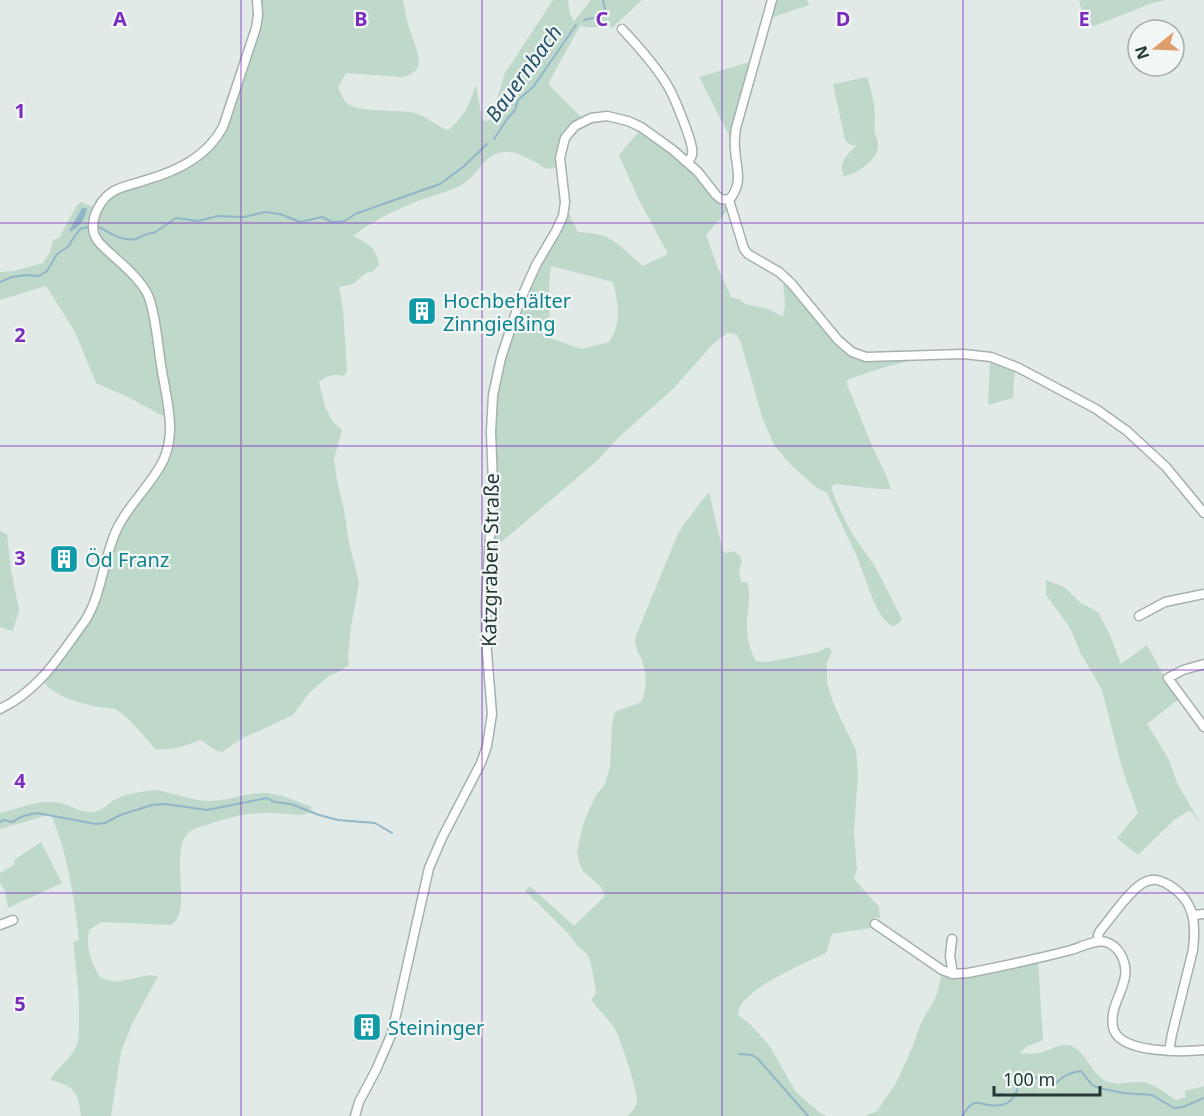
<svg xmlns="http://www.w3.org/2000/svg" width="1204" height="1116" font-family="'Noto Sans',sans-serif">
  <rect width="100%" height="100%" fill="#e2eae8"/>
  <path fill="#bed9ca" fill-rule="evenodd" d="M260 0H403C405 11 407 23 411 34 417 51 429 72 402 77L346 73 338 87C341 93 343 100 348 104 360 113 398 109 414 113 428 116 435 126 448 130 465 116 469 105 476 85L482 119 486 122 492 117 496 109 498 95 505 73 553 0H568L570 14 574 21 591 0H642L613 27H588L580 26 548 84 582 118C561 133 557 140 556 167 553 168 550 169 547 169 544 168 542 166 539 164 528 159 518 151 505 152 485 153 479 172 466 182 452 192 433 195 418 201 395 210 372 221 353 236 368 243 376 247 379 265L373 271 366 273 353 284 339 287 343 309 347 370 344 376C333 374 328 375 319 382L325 407 333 422 342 430 334 459 337 480 344 510 349 542 359 583 351 627 348 656 349 665 340 671 329 676 309 693 293 715 243 738 222 752C214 751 208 744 200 740 184 747 172 750 155 749 146 738 128 716 115 709 110 707 103 708 97 707 78 702 55 697 43 681L81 631 106 571 123 520 156 475 172 421 128 397 96 383 75 332 46 286 0 300V272L14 271 43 263 50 252 53 240 59 238 77 205 81 202 95 208 90 220 89 229 109 198 119 192 155 180 218 141Z
    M775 0H807L809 5 771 18Z
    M1079 0H1167L1152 3 1094 26C1084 22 1081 9 1079 0Z
    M753 61 732 141 699 77Z
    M867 77C871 89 875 105 875 119 875 124 874 129 875 133 876 138 879 142 878 147 877 160 856 175 844 176 837 162 848 154 857 145H851L845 140 833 84Z
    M640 130 656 140 698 176 713 198 723 204 728 210 706 235 718 268 731 297 741 300 745 304 769 309 783 317 785 305 783 280 852 355 919 358 882 368 849 379 846 382 873 448 886 475 891 489H879L836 484 831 487 836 501 851 532 876 568 902 619 898 624 891 626 882 617 873 600 857 557 827 493 817 488 791 465 774 445 762 417 741 343 736 334 727 333 713 344 673 389 620 436 598 460 491 551 493 433 497 384 521 304 567 210 578 232C615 234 616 244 643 266L668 254 638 198 619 155ZM551 266 613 282C618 303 622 323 609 342L581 349 550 338 549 283Z
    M990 360 1015 369 1013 398 988 405Z
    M709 492 723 551 726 553 734 551 740 556 742 562 739 569 741 582H747C751 596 748 607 747 620 746 634 749 649 756 661L767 662 818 652 828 647 832 651 827 663V683L834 705 856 750 858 773 854 833 857 869 854 879 879 907 880 918 875 917 870 928 832 934 826 953C800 965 762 981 743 1002 740 1005 739 1010 738 1015L750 1024 769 1045 796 1092 819 1112 826 1116H627C632 1112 637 1107 637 1100 638 1092 620 1038 615 1029 609 1019 598 1010 591 1000L596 993 592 969 588 955 577 945 566 931 525 891 530 886 574 926 605 896 601 887 583 871 579 862 577 852 583 825 589 810 596 795 605 784 610 767 612 726 614 714 617 711 637 704 642 701C647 687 647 675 642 661 639 653 635 647 635 638L677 536 684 524Z
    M0 531 7 534 11 570 19 610 13 631 0 627Z
    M1046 580 1064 587 1081 603 1098 612 1110 635 1121 664 1147 645 1164 676 1179 699 1147 724 1159 743 1169 760 1178 785 1201 824 1190 810 1174 820 1138 855 1117 838 1138 813 1122 768 1102 690 1081 654 1070 628 1046 595Z
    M154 790C173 792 193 802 213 801 230 800 246 793 263 793 279 793 296 801 312 807L310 813C297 817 286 813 273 813 250 812 231 817 209 824 201 827 190 828 185 837 180 844 180 859 180 868 180 884 186 917 171 925L101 922 89 930C85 948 92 964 101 978L116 982 149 975 158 976 132 1024 121 1052 111 1116H81C78 1092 75 1086 50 1080 58 1066 73 1058 78 1042 79 1036 79 1029 79 1023 80 996 76 968 73 942L79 940C74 897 68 855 51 814L0 829V813C16 809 38 800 54 802 68 803 79 813 94 812 104 810 109 802 118 798 129 793 141 792 154 790Z
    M41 842 62 883 8 908 5 891 0 883V873L15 864 14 860Z
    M1038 960 1043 1040 1026 1047 1020 1053C1028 1054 1036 1054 1044 1052 1051 1049 1057 1045 1066 1045 1085 1046 1091 1075 1106 1081 1119 1087 1131 1080 1143 1082 1156 1084 1165 1093 1176 1100L1186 1097 1185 1091 1204 1086V1116H865L877 1111 896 1083 912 1048 921 1023 936 997 942 973Z"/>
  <path fill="#91b6c8" d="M82 208H86L87 210C84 220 80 226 72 231H69Z"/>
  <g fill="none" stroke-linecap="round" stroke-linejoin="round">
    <path stroke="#91b6c8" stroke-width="2" d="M584 20 597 17 605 9 603 0
      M494 139 507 119 515 110 518 100 533 87 576 25
      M99 227C110 233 123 242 136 239 143 237 146 232 154 233L176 218 198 221 218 216 244 217 265 212 280 214 300 222 322 217 332 222 345 221 355 214 440 184 463 167 487 144
      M0 282 12 277 27 275 39 276 47 271 57 254 69 246 72 240 80 229 88 227
      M0 822 4 820 12 822 23 816 37 813 96 824 105 823 120 815 152 805 165 804 207 810 267 798 274 802 291 804 319 815 338 820 375 823 392 833
      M739 1054 752 1055 758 1059 808 1116
      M962 1116C966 1111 969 1104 975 1103 979 1102 984 1105 989 1105 1009 1108 1017 1098 1020 1079 1030 1078 1043 1075 1051 1083H1056C1063 1076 1071 1072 1081 1071L1092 1085 1099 1088 1123 1093 1152 1095 1174 1108 1183 1107 1204 1098"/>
    <g stroke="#a5b1af" stroke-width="11">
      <path id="minor" d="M622 29C639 47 657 67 669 88 675 99 691 138 692 149 693 155 691 158 688 162
        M729 200 744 249 748 254 779 272 791 283 838 340 852 352 866 357 963 354 991 357 1019 368 1096 409 1127 431 1166 467 1204 513
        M729 200C744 183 736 168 735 148 734 141 735 135 736 128L772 0
        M1139 616 1165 602 1204 594
        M1204 664 1183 670 1168 678 1204 727
        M0 709C40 690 60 655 85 621 102 594 103 560 116 531 128 504 152 485 164 459 168 449 170 438 170 428 170 407 164 385 161 365 158 346 155 309 147 293 138 277 123 265 110 253 104 248 98 243 95 236 92 230 93 224 94 218 97 208 103 198 112 192 122 186 135 184 146 180 177 171 207 157 223 127L256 28 258 15 257 0
        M1193 915 1204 914
        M875 924 942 970 953 974 968 973C1003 966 1037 959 1071 950 1082 947 1095 939 1106 942 1112 944 1116 947 1120 953 1137 981 1108 1000 1113 1027 1118 1054 1183 1052 1204 1050
        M0 925 13 920
        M952 939 950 956 953 974
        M1099 941 1098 935 1100 931C1111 918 1129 891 1143 883 1153 877 1160 880 1169 885 1195 901 1196 923 1193 950L1172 1034 1169 1051
        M355 1116 359 1102 376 1070 392 1033 429 868 442 838 481 763 487 746 492 714 486 640V603L493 484 491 432 493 395 501 358 519 303 536 265 556 231 563 216 565 202 560 158 565 138 575 126 591 118 607 116 628 121 641 127 673 150 698 172 716 195 721 199 729 200"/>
    </g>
    <use href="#minor" stroke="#fff" stroke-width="8"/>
  </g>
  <path fill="none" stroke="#7b2cbf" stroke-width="1.5" stroke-opacity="0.55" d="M241 0V1116M482 0V1116M722 0V1116M963 0V1116M0 223H1204M0 446H1204M0 670H1204M0 893H1204"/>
  <defs>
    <g id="building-square" transform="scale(1.5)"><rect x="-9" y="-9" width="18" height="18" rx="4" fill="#0f9aa8" stroke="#f2f7f6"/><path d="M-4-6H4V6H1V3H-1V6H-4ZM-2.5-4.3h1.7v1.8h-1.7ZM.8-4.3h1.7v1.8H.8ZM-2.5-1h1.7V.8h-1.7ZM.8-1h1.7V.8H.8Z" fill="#fff"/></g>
  </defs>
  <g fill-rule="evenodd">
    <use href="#building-square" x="422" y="311"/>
    <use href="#building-square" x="64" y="559"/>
    <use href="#building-square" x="367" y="1027"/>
  </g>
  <g text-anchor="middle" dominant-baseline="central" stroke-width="4.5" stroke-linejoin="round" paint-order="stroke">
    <g font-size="20" fill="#0d838f" stroke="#f2f7f6" text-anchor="start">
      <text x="443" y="300">Hochbehälter<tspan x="443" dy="23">Zinngießing</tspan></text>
      <text x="85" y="559">Öd Franz</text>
      <text x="388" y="1027">Steininger</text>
    </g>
    <g font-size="20" fill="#243937" stroke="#f2f7f6">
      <text transform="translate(490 560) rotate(-89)">Katzgraben Straße</text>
    </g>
    <g font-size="21" font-style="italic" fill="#26546d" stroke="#f2f7f6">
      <text transform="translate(523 73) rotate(-54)">Bauernbach</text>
    </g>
  </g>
  <g font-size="20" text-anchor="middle" font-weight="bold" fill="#7b2cbf" stroke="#f2f7f6" stroke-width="4.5" stroke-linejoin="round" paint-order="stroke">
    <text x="120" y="26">A</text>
    <text x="361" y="26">B</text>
    <text x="602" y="26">C</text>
    <text x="843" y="26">D</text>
    <text x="1084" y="26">E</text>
    <text x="20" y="118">1</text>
    <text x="20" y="342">2</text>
    <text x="20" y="565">3</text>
    <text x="20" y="788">4</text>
    <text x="20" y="1011">5</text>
  </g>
  <g transform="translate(1156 48) rotate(252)"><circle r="28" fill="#f2f7f6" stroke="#a0abaa" stroke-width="1.5"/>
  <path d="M0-4.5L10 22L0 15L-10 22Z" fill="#e09c6a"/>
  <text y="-9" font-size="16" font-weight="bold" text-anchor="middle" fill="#243937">N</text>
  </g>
  <path d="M994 1086v9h106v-9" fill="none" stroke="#243937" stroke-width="3"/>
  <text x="1003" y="1086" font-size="18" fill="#243937" stroke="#f2f7f6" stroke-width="4.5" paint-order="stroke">100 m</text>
</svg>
